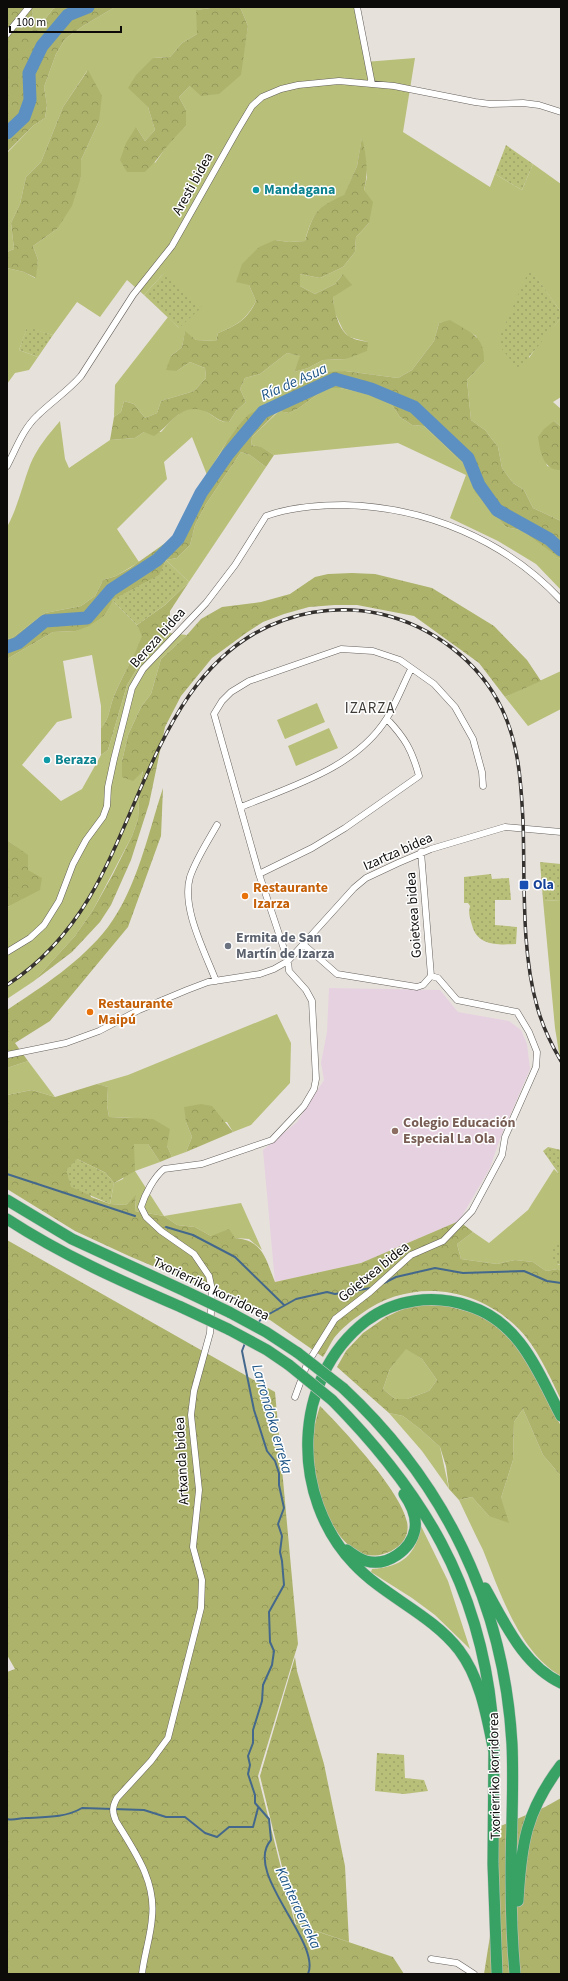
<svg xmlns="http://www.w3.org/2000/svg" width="568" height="1981" font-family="'Source Sans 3',sans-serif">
  <defs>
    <pattern id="forest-crowns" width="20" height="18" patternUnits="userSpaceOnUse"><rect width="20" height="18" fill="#adb36b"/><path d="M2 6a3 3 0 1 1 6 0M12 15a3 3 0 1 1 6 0" fill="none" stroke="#94995b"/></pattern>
    <pattern id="park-dots" width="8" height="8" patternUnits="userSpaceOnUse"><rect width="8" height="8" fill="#b8bf79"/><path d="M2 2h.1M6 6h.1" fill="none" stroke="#9da367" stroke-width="1.8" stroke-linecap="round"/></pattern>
  </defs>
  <rect width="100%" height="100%" fill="#e7e1dc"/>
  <path fill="#e6d1e0" d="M329 988 440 990 458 1012 509 1021 521 1030 527 1044 530 1069 499 1141 490 1168 459 1221 361 1263 275 1282 263 1150 297 1122 324 1080 321 1063 327 1032Z"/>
  <path fill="#b8bf79" d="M33 7H57L53 9 39 27 32 19Z
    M115 7H218L197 10V34L182 43 170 57 153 58 148 107 155 130 145 141 136 127 155 163 174 136 186 126V110L179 97 190 86 244 50 248 26 240 7H354L365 62 415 58 403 132 490 187 495 174 522 190 533 164 561 184V312L530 269 529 358 543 338 561 318V397L553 402 561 409V427L554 421 545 458 547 466 561 469V521L533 508 524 490 513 483 502 468 498 447 485 430 471 420 467 380 484 362 476 336 450 321 439 323 434 341 412 370 398 378 345 371 315 377 226 443 207 475 192 437 164 462 167 479 117 529 139 562 116 576 103 580 95 596 81 606 45 613 12 638 7 639V527C18 507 22 486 30 465 37 448 48 435 60 421L65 459 69 468 110 440 135 438 144 432H161C173 419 187 400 207 412 215 417 219 422 229 422L236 411 246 402 240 389 245 378 260 374 287 353 301 356 294 372 308 368 323 360 346 359 368 342 349 337 343 330 334 311 333 297 343 274 335 284 315 294 300 286V274L320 278 343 267 355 252 356 237 369 223 364 190 367 177 362 138 357 166 344 196C317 208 313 212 305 241L289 242 275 240 249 285 256 301C247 319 236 326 218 333L216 341 196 340 185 332 182 347 171 356 177 371 190 362 205 368 206 378 194 391 161 401 157 413 145 418 134 404 124 401 121 412 114 417 115 385 168 317 179 328 163 274 144 295 127 280 100 317 77 302 53 335 27 328 19 350 38 357 29 370 15 373 7 384V268L24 272 35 278 38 260 33 246 57 229 81 177V160L99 121 87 71 63 107 41 162 26 177 20 204 11 223 14 249 7 252V153L34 125 45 118 47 105 44 87 56 54 65 39 83 26Z
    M326 388H340L374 395 392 405 400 417 412 425 424 426 468 468 476 492 506 527 521 530 558 556 561 560V590L536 564 498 541 450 518 466 475 398 443 274 455 260 447 251 445 252 437 279 411 289 413 299 408Z
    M241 452 250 455 266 467 189 582 166 560 177 558 190 545 195 525 206 504Z
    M112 600 137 625 143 636C134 657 122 676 114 696 109 708 110 718 101 728V706L92 655 63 661 72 718 57 722 22 765 61 801 82 789 101 755 108 750 127 685 141 662 169 633 187 635 161 659 151 694 141 707 128 735 122 761 143 770 140 784 138 819 132 836 93 910 75 936 34 981 7 999V907L9 906 28 870 15 846 7 840V659L53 632 76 631 105 615Z
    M561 671V709L528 726 505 697Z
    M317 703 325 722 285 739 277 720Z
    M329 728 338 748 296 766 288 746Z
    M543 900 561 901V1065L555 1028Z
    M277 1014 291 1043 290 1083 251 1125 233 1132 227 1122H186L192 1137 186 1152 172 1157 167 1146 133 1118 109 1117 107 1105 108 1087 97 1084 128 1075Z
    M28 1061 55 1097 32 1090 7 1095V1068Z
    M134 1144H148L160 1162 135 1171 164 1216 241 1203 262 1250 249 1239 211 1236 195 1227 177 1225 164 1216 135 1211 136 1196 126 1205 110 1204 114 1183 123 1179Z
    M554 1169 558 1173 561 1172V1244H553L558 1265H561V1271L558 1269 546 1271 533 1262 515 1260 497 1264 461 1259 457 1244 473 1232 489 1243 528 1210Z
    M406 1348 422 1359 437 1380 429 1391 407 1399H395L383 1389 390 1369Z
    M523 1409 543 1455 561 1476V1676C519 1652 500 1592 483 1550 475 1534 467 1517 459 1500L472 1497 489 1516 501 1498 513 1460 514 1422Z
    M389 1413 403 1416 420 1429 440 1447 449 1489 422 1451Z
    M421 1526 448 1581 470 1649 435 1615 412 1598 371 1572 372 1569C402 1567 416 1555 421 1526Z"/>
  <path fill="url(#forest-crowns)" fill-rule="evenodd" d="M7 7H33L32 19 39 27 53 9 57 7H115L83 26 65 39 56 54 44 87 47 105 45 118 34 125 7 152Z
    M218 7H240L248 26 241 75 219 94 201 96 190 86 179 97 186 110V126C170 140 160 158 145 172H127L120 160 126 143 136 127 145 141 155 130 148 107 128 88 136 75 153 58 170 57 182 43 197 34 196 10Z
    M88 70 102 96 99 121 81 160V177L72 206 57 229 33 246 38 260 36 278 24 272 7 268V252L14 249 11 223 20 204 26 177 41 162 63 107Z
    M362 137C366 155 369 171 364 190L373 202 369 223 356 237 355 252 343 267 320 278 300 274V286L315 294 335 284 343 274 352 285 333 297C334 310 338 330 350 337 355 340 363 341 368 342L367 351 346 359 323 360 308 368 294 372 300 356 287 353 260 374 245 378 240 389 246 402 236 411 229 422C217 422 215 415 204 411 181 402 171 425 154 436L144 432 135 438 110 440 114 417 121 412 124 401 134 404 145 418 157 413 161 401 194 391 206 378 205 368 190 362 177 371 166 370 171 356 182 347 185 331 196 340 216 341 218 333C236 326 248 319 256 301L249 285 236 282 242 264 259 247 275 240 289 242 305 241C314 211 316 208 344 195L357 166Z
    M450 320C471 333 485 336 484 362L467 380 471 420 485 430 498 447 502 468 513 483 524 490 533 508 561 521V559L521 530 506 527 475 492 468 468 424 426 412 425 400 417 392 405 374 395 340 388H326L299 408 289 413 278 411 252 437 251 445 261 447 274 455 266 467 250 455 241 452 206 504 195 525 190 545 177 558 166 560 160 575 113 600 105 615 89 626 76 631 53 632 7 659V639L12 638 45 613 81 606 95 596 103 580 116 576 130 568 171 539 226 443 239 425 248 415 315 377 328 372 345 371 398 378 412 370 434 341 439 323Z
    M554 421 561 427 560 470C543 470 540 451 538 437L544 429Z
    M352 573 375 574 432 588 494 626 527 660 541 681 505 697 479 663 414 616 357 605H335L309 607 284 614 263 622 246 633 212 658 181 696 165 727 149 804 131 860 111 905 100 922 72 952 34 981 75 936 93 910 113 874 132 836 138 819 140 784 143 771 133 781 122 777V761L128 735 141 707 151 694 161 659 187 635 201 619 222 607 261 602 290 594 315 577 328 574Z
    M189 582 170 611 169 633 141 662 127 685 108 750 101 755V728C110 718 109 708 114 696 122 676 134 657 142 636L137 625 165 605Z
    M163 788 161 836 128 927 50 1021 15 1043 28 1061 7 1068V1010C43 986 81 962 108 927 137 888 148 834 163 788Z
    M7 840 28 855V870L42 878 40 890 7 907Z
    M97 1084 108 1087 107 1105 109 1117 153 1119 170 1129 167 1146 172 1157 160 1162 148 1144H134L135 1171 114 1183 106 1173 77 1159 91 1197 110 1204 126 1205 136 1195 135 1211 164 1216 177 1225 195 1227 211 1236 229 1229 235 1238C264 1241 265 1258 275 1282L361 1263 459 1221 473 1232 457 1244 461 1259 497 1264 515 1260 533 1262 546 1271 558 1269 561 1271V1400C549 1375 537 1347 517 1327 474 1286 410 1278 361 1314 352 1320 341 1329 334 1338 330 1344 327 1351 323 1357L270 1320 235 1301 129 1256 75 1231 7 1189V1095L32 1090 55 1097Z
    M201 1104 212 1106 233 1132 186 1152 192 1137 186 1122 184 1107Z
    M7 1240 275 1392 298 1644 258 1776 295 1924 393 1957 404 1974H7V1672L15 1669 7 1655Z
    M427 1305 447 1306 481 1315 497 1327 522 1351 561 1426V1476L543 1455 523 1409 514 1422 513 1460 501 1498 509 1523 489 1516 472 1497 459 1500 449 1489 446 1466 440 1447 420 1429 403 1416 389 1413 337 1367 346 1351 363 1333 386 1317 407 1307ZM406 1349 422 1359 437 1380 429 1391 407 1399H395L383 1389 390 1369Z
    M320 1406C343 1429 401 1491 407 1522 413 1548 375 1564 356 1551 323 1529 311 1472 313 1436 314 1425 317 1416 320 1406Z
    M295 1657 297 1671 324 1764 345 1866 349 1942 296 1924 260 1776Z
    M561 1798V1974H484L498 1885 496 1828 545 1807Z"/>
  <path fill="url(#park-dots)" d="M506 145 533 164 522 190 495 174Z
    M530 268 561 312V318C546 335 534 354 517 368L497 343Z
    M163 274 202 307 179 328 144 295Z
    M27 327 53 335 38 357 19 350Z
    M166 560 189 582 165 605 137 625 112 600 159 575Z
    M540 862 561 864V901L543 900Z
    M491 874 492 879 509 878 511 900H495V925L517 927 516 944C498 945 477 946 472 925 470 918 468 913 470 906L468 903H464V877Z
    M548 1147 561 1150V1172L559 1174 543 1151Z
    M77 1159 106 1173 114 1183 110 1204 71 1187 66 1170Z
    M553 1244H561V1265L551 1263Z
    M377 1753 404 1755 405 1778 424 1780 428 1791 404 1794 375 1791Z"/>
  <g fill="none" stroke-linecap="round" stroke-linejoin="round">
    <path stroke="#44688c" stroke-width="2" d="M7 1174 135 1216
      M166 1227 193 1235 235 1257 284 1305
      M384 1283 396 1277 435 1268 463 1273 524 1271 547 1281 561 1283
      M258 1323 262 1318 296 1299 327 1292 335 1294 371 1288
      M245 1343 242 1351 254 1410 267 1451 275 1461 279 1473V1485L284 1508 278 1524 282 1536 280 1552 282 1561 284 1585 269 1612 270 1642 274 1651 272 1665 263 1685 262 1701 253 1730V1743L248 1756 250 1765 248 1774 255 1795V1803L269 1819 271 1840C242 1872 322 1942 308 1974
      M7 1819C14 1821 19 1818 25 1818 45 1817 65 1818 82 1808L144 1810 166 1817H185L205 1833 217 1837 229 1827H253L258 1808"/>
    <path stroke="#5c90c3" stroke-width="13" d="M7 133 24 117 30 100 29 73 42 46 68 15 88 7
      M7 647 18 643 45 621 87 618 111 590 157 560 178 539 201 493 228 454 263 412 335 379 371 389 414 407 468 458 479 485 497 510 549 539 561 550"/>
    <g stroke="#65605b" stroke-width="7">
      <path id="street" d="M357 7 372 84
        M7 34 29 7
        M7 466C16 449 23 429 37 416 51 402 68 391 81 376L133 295 172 246 237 131 252 106 262 97 281 89 298 85 339 81 394 86 475 102 490 104 523 103 539 105 561 112
        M241 807C292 786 356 768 387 718 396 703 403 685 411 669
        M259 874 312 848 345 828 419 776C412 750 405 738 387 719
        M303 944 337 974 417 987 423 985 431 976 421 852
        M7 952 30 938 44 925 59 901 73 864 86 840 103 817 107 806 108 787 114 759 132 688 143 669 206 603 235 565 266 516C291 507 318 505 344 505 426 507 505 540 561 600
        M216 981C205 952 181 908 190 877 196 859 208 841 217 825
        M7 1055 66 1043 99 1031 139 1010 187 990 208 982 260 974 274 969 288 961 354 888 366 878 398 863 431 849 505 827 561 832
        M295 1397 307 1364 335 1319 370 1292 411 1255 443 1241 472 1211 502 1155 505 1137 536 1067 537 1052 529 1032 517 1012 457 1000 438 978 431 976
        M431 1959 457 1963 474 1974
        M142 1974C144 1955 151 1936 152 1917 156 1880 134 1851 116 1821 112 1812 112 1807 117 1798L151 1761 168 1738 201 1608 202 1580 193 1547 199 1490 191 1415 194 1391 210 1333 212 1290 209 1276 194 1254 161 1231 146 1217 141 1207C145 1194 154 1177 164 1169L202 1164 272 1140 304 1106 314 1089 316 1079 312 1001 306 990 289 971 288 961 259 874 214 714 222 701 231 692 249 681 341 649 373 651 400 660 434 684 455 707 473 739 482 772 483 786"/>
    </g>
    <g stroke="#c0c0bf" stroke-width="12">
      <path id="highway" d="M7 1200 72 1239 187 1292
        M7 1219C62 1255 121 1281 181 1307
        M229 1312 266 1332 298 1353
        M228 1329 267 1350 289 1365
        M343 1388C445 1483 504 1604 512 1744 514 1788 511 1832 511 1875 511 1908 512 1942 515 1974
        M332 1400C422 1491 479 1584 492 1714
        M347 1550C353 1554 359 1559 366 1561 387 1567 411 1550 415 1529 417 1516 411 1504 404 1494
        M485 1588C505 1623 523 1665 561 1683
        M494 1745 493 1864 497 1974
        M494 1752C487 1718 481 1679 459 1650 431 1614 385 1597 354 1564 290 1497 291 1379 366 1321 395 1299 434 1294 469 1306 520 1322 538 1372 561 1416
        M518 1901C521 1844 526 1811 561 1765"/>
    </g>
    <use href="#street" stroke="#fff" stroke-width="6"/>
    <use href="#highway" stroke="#37a263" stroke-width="11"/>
    <g stroke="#33302e" stroke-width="3.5">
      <path id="rail" d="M7 985C41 963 68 933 89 898 146 803 166 661 284 620 315 609 349 607 381 614 432 626 479 661 502 709 519 745 521 782 523 821 525 880 521 950 537 1006 542 1025 551 1044 561 1061"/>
    </g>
    <use href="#rail" stroke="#fff" stroke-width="2" stroke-dasharray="6" stroke-linecap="butt"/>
    <g stroke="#c0c0bf" stroke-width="12" stroke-linecap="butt">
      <path id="highway-bridge" d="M187 1292 229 1312
        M181 1307 228 1329
        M298 1353 343 1388
        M289 1365 332 1400"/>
    </g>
    <use href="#highway-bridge" stroke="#37a263" stroke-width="11"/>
  </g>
  <g fill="#0f9aa8" stroke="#fff" stroke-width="1.5">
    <circle cx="256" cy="190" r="4"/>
    <circle cx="47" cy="760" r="4"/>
  </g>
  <rect fill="#1a4fb4" stroke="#fff" stroke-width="1.5" x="519" y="880" width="10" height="10" rx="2"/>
  <g fill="#e8710a" stroke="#fff" stroke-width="1.5">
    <circle cx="245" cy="896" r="4"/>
    <circle cx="90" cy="1012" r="4"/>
  </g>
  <circle fill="#6b7280" stroke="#fff" stroke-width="1.5" cx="228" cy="946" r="4"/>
  <circle fill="#8d6e63" stroke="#fff" stroke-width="1.5" cx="395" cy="1131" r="4"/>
  <g text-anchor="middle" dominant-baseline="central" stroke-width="3" stroke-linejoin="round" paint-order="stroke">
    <g font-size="14" fill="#0d0b0a" stroke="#fff">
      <text transform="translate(193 184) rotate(-61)">Aresti bidea</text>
      <text transform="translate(158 638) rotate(-48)">Bereza bidea</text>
      <text transform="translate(398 852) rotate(-24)">Izartza bidea</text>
      <text transform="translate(414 915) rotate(-94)">Goietxea bidea</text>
      <text transform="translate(374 1272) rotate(-39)">Goietxea bidea</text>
      <text transform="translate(211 1289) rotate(26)">Txorierriko korridorea</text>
      <text transform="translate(182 1461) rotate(-93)">Artxanda bidea</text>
      <text transform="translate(495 1776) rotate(-91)">Txorierriko korridorea</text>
    </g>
    <g font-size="14" font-weight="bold" fill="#0d838f" stroke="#fff" text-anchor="start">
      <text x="264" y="190">Mandagana</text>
      <text x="55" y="760">Beraza</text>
    </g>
    <g font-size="14" font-weight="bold" fill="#164399" stroke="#fff" text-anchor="start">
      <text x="533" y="885">Ola</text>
    </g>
    <g font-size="14" font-weight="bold" fill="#c56008" stroke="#fff" text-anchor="start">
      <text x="253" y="888">Restaurante<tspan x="253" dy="16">Izarza</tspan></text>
      <text x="98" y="1004">Restaurante<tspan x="98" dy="16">Maipú</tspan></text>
    </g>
    <g font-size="14" font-weight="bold" fill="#5b616d" stroke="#fff" text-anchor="start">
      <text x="236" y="938">Ermita de San<tspan x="236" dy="16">Martín de Izarza</tspan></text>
    </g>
    <g font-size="14" font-weight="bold" fill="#785e54" stroke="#fff" text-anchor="start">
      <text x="403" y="1123">Colegio Educación<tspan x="403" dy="16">Especial La Ola</tspan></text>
    </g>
    <g font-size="15" font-style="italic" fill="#1e5587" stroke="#fff">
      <text transform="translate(294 382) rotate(-24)">Ría de Asua</text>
      <text transform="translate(272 1419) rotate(74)">Larrondoko erreka</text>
      <text transform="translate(298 1908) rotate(65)">Kanteraerreka</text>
    </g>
    <g font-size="15" letter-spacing="1" fill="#3d3935" stroke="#fff">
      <text x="370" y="708">IZARZA</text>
    </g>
  </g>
  <rect width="568" height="1981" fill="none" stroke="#0d0b0a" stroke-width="16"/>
  <path d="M10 26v6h111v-6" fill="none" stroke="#0d0b0a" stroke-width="2"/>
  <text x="16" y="26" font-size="12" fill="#0d0b0a" stroke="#ffffff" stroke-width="3" paint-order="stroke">100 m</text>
</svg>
